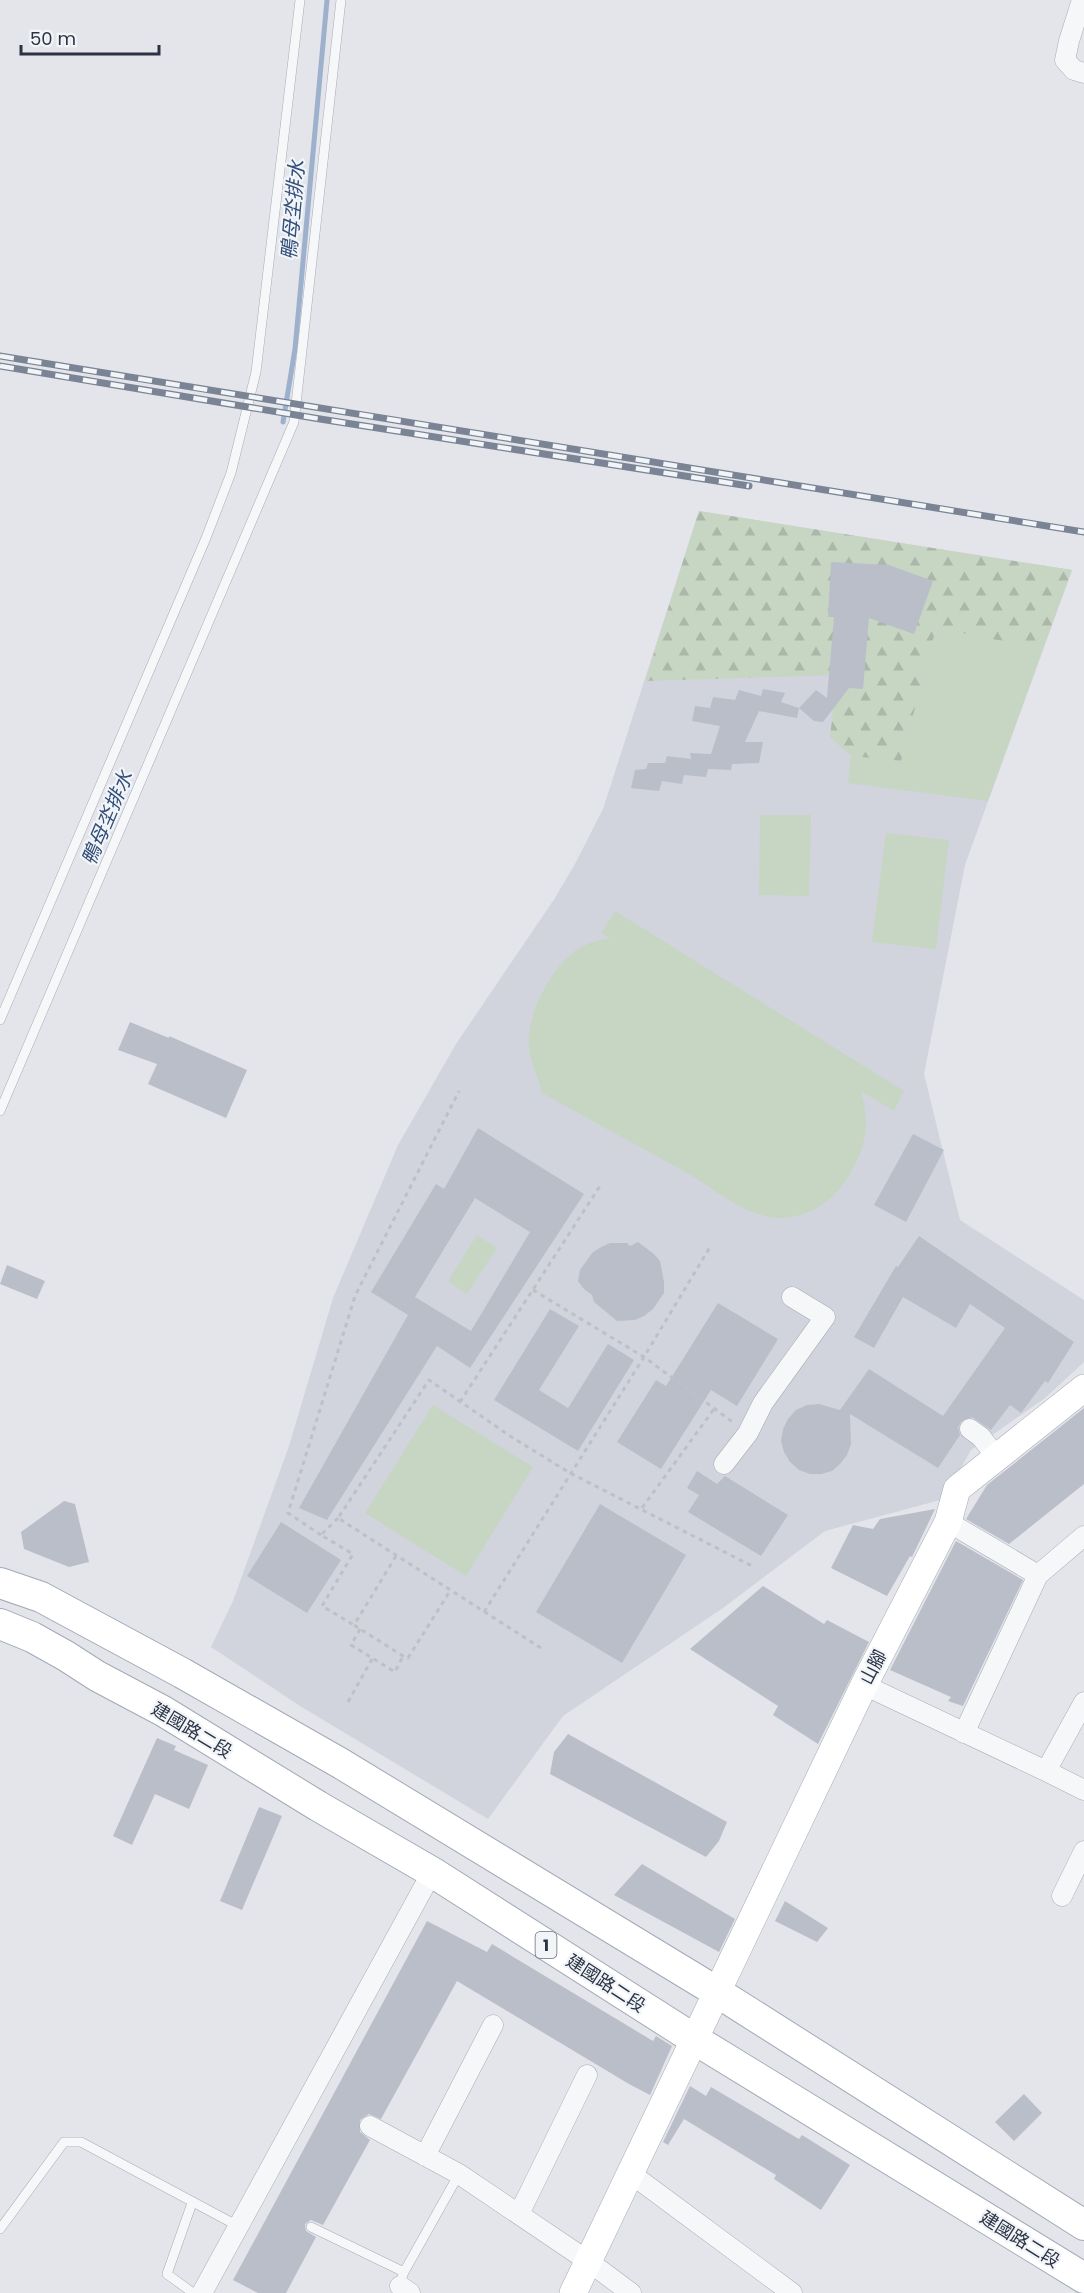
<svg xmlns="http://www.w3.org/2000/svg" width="1084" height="2293" font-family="Poppins,'Noto Sans TC',sans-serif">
  <defs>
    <pattern id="forest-firs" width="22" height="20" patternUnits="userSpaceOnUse" patternTransform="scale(1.5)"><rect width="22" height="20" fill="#c7d5c3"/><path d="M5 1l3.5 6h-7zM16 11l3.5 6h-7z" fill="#abb7a9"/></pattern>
  </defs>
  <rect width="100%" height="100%" fill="#e3e5eb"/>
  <path fill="#d1d4dd" d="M699 511 1072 570 965 865 924 1074 960 1220 1084 1300V1362L1045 1398 971 1450 944 1499 825 1531 723 1608 563 1716 488 1819 300 1706 211 1647 233 1601 289 1446 333 1298 398 1145 456 1044 555 898 576 862 603 809Z"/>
  <path fill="#c7d5c3" d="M936 628 1043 649 988 801 848 783 851 756 901 761Z
    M760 815H811L809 896 759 895Z
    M886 833 949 840 936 949 872 942Z
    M615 911 904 1091 894 1111 861 1091C871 1125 866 1147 848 1177 833 1201 809 1218 780 1218 744 1217 713 1187 682 1170 636 1145 589 1119 542 1093 539 1078 531 1064 529 1049 525 1016 553 961 583 946 591 942 601 940 610 938L601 933Z
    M477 1235 497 1248 467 1294 448 1281Z
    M433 1405 533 1467 466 1576 365 1513Z"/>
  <path fill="url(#forest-firs)" d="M699 511 1072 570 1043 649 936 628 901 761 851 756 830 737 837 675 645 681Z"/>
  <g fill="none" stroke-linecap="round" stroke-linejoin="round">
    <path stroke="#9db1cc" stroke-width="5" d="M283 422 295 349 327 0"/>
  </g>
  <path fill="#babec9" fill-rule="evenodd" d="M831 562 889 565 933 581 914 634 869 618 863 689 849 688 823 722 814 721 799 708 797 718 759 711 745 742H763L759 763 732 764 731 770 708 769 706 777 684 775 682 784 662 781 659 791 631 788 635 770 646 769 648 763H665L667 756 691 759 690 753 711 754 720 726 692 721 695 706 710 708 713 697 735 700 739 690 761 696 763 689 785 693 781 702 799 708 816 690 827 698 834 617H828Z
    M130 1022 169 1038V1036L247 1070 226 1118 148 1084 157 1064 118 1050Z
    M478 1128 584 1194 470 1368 437 1346 327 1520 299 1508 408 1315 371 1292 436 1184 444 1189ZM475 1198 530 1232 471 1331 415 1297Z
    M913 1134 944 1150 906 1222 874 1205Z
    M919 1236 1074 1342 1048 1383 1045 1381 1021 1413 1010 1405 991 1430 972 1417 961 1422 958 1428 960 1435 938 1468 850 1414 851 1444 847 1455 840 1464 832 1471 821 1474H810L799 1470 790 1462 784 1452 781 1441 783 1429 788 1419 796 1410 807 1405 819 1404 840 1410 869 1369 943 1416 1005 1328 970 1304 956 1328 903 1297 874 1348 854 1337 896 1266 898 1267Z
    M638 1242 654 1254 660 1261 664 1282V1293L653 1309 644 1316 635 1320 617 1321 594 1302 592 1295 584 1289 578 1281 580 1270 592 1253 601 1247 610 1243H627L630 1246Z
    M7 1265 45 1281 37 1299 0 1284Z
    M718 1303 778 1339 737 1406 711 1390 661 1469 617 1442 656 1380 666 1386Z
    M550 1309 579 1326 539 1390 568 1408 608 1344 634 1360 578 1451 494 1400Z
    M1084 1408V1484L1009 1544 966 1519 987 1485Z
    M697 1471 717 1484 725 1476 788 1515 761 1556 688 1512 699 1495 687 1488Z
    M64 1501 75 1504 89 1562 69 1567 24 1549 21 1532Z
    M600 1504 686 1555 622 1663 536 1612Z
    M935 1509 912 1557 910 1556 887 1596 831 1568 853 1525 873 1529 880 1519Z
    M281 1522 341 1560 307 1613 247 1576Z
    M956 1541 1023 1580 963 1706 948 1701 951 1697 890 1670Z
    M763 1586 824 1624 827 1620 869 1642 818 1744 773 1715 778 1706 690 1649Z
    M568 1734 727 1822 719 1841 706 1857 550 1774 554 1752Z
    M157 1738 176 1746 174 1750 208 1765 189 1809 155 1794 132 1845 113 1836Z
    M259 1807 282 1816 242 1910 220 1901Z
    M642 1864 735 1919 719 1952 614 1895Z
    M785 1901 828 1928 817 1942 775 1921Z
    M427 1921 487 1952 492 1944 653 2041 656 2036 672 2046 650 2095 629 2084 457 1981 381 2119 369 2114 360 2120V2132L370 2140 323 2225 311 2220 305 2224 306 2231 316 2237 286 2293H258L233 2280Z
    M690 2086 706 2096 711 2087 799 2139 802 2135 850 2165 821 2210 774 2179 776 2175 684 2119 668 2145 663 2142Z
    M1024 2094 1042 2113 1014 2141 995 2122Z"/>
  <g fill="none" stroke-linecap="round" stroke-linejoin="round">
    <g stroke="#a8acb6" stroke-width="10">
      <path id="lane" d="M0 1020 206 538 231 473 256 372 300 0
        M0 1111 294 422 341 0
        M192 2203 167 2274 193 2293
        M311 2227 404 2272
        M0 2229 64 2142H81L238 2226
        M398 2288 404 2272 459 2174"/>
    </g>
    <g stroke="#a8acb6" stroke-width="21">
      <path id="street" d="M1082 0 1069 41 1065 60 1074 70 1084 73
        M970 1429 981 1437 997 1458
        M724 1464 748 1433 763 1403 825 1317 792 1297
        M948 1522 1038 1575
        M864 1685 1046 1771 1084 1702
        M964 1733 1038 1575 1084 1536
        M1046 1771 1084 1790
        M1062 1896 1084 1851
        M370 2126 459 2174 588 2261 631 2293
        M425 2156 493 2025
        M630 2173 792 2293
        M519 2214 587 2075
        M400 2286 410 2293
        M202 2293 432 1872"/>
    </g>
    <g stroke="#a8acb6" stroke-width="28">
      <path id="secondary" d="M573 2293 864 1685 948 1522 957 1489 1084 1388"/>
    </g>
    <g stroke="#a2a9b7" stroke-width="32">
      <path id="primary" d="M0 1583 41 1597 182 1673 340 1763 717 1992 1084 2225
        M0 1624 32 1637 66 1656 97 1676 163 1711 318 1806 432 1872 694 2039 1084 2278"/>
    </g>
    <path stroke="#bdc0c6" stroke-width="3" stroke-dasharray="4.5 4.5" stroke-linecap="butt" d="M533 1290 644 1357 734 1423
      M460 1402 602 1183
      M642 1508 714 1409
      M338 1518 321 1535 353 1554 322 1606 354 1625
      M321 1535 288 1513 355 1296 459 1091
      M396 1556 354 1625 403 1656 408 1658 450 1591
      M484 1612 644 1357 710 1247
      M360 1629 351 1645 395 1672 403 1656
      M541 1648 338 1518 429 1380 510 1436 570 1473 752 1566
      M348 1702 372 1659"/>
    <use href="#lane" stroke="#f6f7f9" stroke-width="9"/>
    <use href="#street" stroke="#f6f7f9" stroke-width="20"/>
    <use href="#secondary" stroke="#fff" stroke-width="27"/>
    <use href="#primary" stroke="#fff" stroke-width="30"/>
    <g stroke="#7b8495" stroke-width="7">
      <path id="rail" d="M0 356 1084 532
        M0 366 320 419 749 486"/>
    </g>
    <use href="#rail" stroke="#f2f5f8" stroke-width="4.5" stroke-dasharray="14" stroke-linecap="butt"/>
  </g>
  <g text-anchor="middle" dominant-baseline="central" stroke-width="4.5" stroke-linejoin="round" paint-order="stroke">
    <rect fill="#f2f5f8" stroke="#666c7a" stroke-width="1.5" x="535.5" y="1932" width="21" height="26" rx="4.5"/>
    <g font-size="16" font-weight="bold" fill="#2a3244">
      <text x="546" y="1945">1</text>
    </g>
    <g font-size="18" fill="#2a3244" stroke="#f2f5f8">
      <text transform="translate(873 1667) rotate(-63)">山腳</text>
      <text transform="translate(192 1730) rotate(31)">建國路二段</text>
      <text transform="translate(606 1983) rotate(33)">建國路二段</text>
      <text transform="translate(1020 2239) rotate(32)">建國路二段</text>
    </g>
    <g font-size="20" font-style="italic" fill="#334e79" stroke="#f2f5f8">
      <text transform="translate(293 210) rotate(-85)">鴨母坔排水</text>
      <text transform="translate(107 818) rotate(-67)">鴨母坔排水</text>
    </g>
  </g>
  <path d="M21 45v9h138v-9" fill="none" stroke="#2a3244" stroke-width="3"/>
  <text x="30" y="45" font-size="18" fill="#2a3244" stroke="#f2f5f8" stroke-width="4.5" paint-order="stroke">50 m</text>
</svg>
